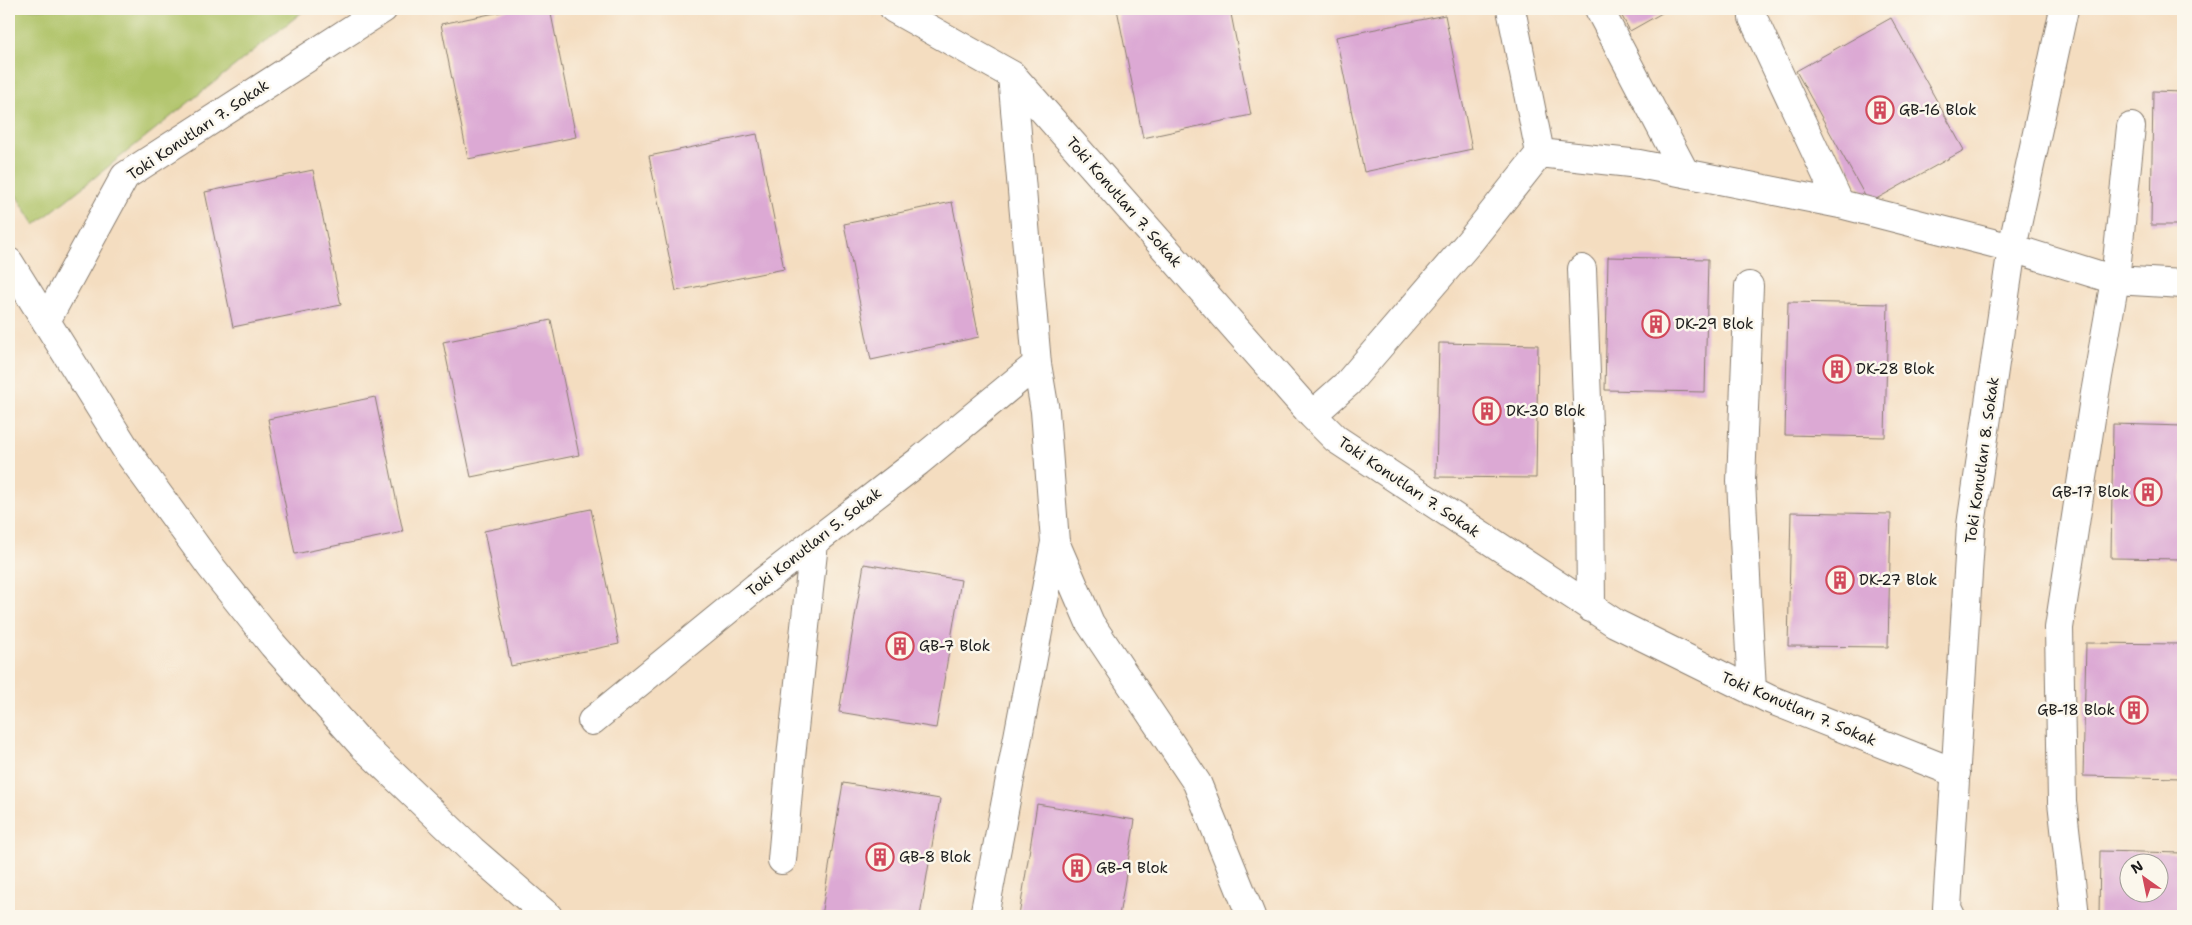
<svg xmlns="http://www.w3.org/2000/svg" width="2192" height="925" font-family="'Shantell Sans',sans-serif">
  <rect width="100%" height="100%" fill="#fbf7ec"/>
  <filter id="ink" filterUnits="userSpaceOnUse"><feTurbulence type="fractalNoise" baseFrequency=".02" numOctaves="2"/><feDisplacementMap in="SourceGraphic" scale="10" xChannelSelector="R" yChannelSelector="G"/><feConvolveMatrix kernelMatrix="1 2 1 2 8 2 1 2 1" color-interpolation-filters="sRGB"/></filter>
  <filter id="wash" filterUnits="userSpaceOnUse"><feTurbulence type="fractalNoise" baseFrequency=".0096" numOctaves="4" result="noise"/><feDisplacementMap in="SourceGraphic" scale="20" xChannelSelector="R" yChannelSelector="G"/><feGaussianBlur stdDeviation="1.12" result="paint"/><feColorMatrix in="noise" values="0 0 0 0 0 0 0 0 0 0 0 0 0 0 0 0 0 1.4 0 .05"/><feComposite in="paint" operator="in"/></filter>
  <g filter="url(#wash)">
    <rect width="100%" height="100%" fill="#f4ddc0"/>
    <path fill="#afc367" stroke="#667042" d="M9 9H306L35 225 9 184Z"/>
    <g id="blocks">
      <path fill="#dca9d4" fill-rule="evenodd" d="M515 9H550L576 137 468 159 441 24Z
        M1117 9H1230L1251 115 1143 138Z
        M1618 9H1669L1630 31Z
        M1445 15 1472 149 1364 172 1336 37Z
        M1891 18 1964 150 1869 203 1796 71Z
        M2153 91 2183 92V225H2151Z
        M757 134 784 269 676 291 649 156Z
        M313 170 341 305 233 327 205 192Z
        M952 202 979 337 871 360 844 224Z
        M1608 257 1708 259 1705 392 1605 390Z
        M1788 302 1888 304 1885 437 1785 435Z
        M551 320 579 455 471 477 443 342Z
        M1439 343 1538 345 1536 478 1436 477Z
        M375 397 403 532 295 554 268 419Z
        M2113 424 2183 426V559L2111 558Z
        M591 509 619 644 511 666 484 531Z
        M1791 512 1891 514 1888 647 1788 646Z
        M864 564 961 580 936 728 839 712Z
        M2086 643 2183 644V778L2083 776Z
        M843 783 940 799 920 916H821Z
        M1037 804 1135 820 1119 916H1019Z
        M2100 851 2183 853V916H2099ZM2130 862H2160V892H2130Z"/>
    </g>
  </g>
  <g filter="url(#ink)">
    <use href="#blocks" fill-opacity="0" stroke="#887c6e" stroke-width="1"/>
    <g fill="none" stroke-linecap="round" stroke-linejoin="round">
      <g stroke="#887c6e" stroke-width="30">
        <path id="street" d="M894 9 1012 75 1312 415 1336 439 1615 623 1769 699 1956 773
          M1599 9 1685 173
          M1753 18 1840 204
          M1012 75 1037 364 1045 411 1055 542 1090 623 1197 783 1251 916
          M1540 153 1639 164 1840 204 2012 248 2115 280 2183 284
          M1582 269 1590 479 1591 608
          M1749 286 1741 481 1752 691
          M46 321 125 176 383 9
          M1312 415 1348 383 1471 240 1540 153 1511 9
          M592 721 756 587 918 462 1037 364
          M782 860 791 757 814 543
          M984 916 1055 542
          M1951 916 1947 908 1971 525 2012 248 2064 9
          M2075 916 2062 802 2059 628 2094 399 2115 280 2131 127"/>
      </g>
      <g stroke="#887c6e" stroke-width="30">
        <path id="secondary" d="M9 262 129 454 211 567 273 645 362 745 472 850 548 916"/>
      </g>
      <use href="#street" stroke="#fff" stroke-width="28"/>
      <use href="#secondary" stroke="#fff" stroke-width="28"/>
    </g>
  </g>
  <defs>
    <g id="building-ring" transform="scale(1.4375)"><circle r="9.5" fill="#fbf7ec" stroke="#d1495b" stroke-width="1.5"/><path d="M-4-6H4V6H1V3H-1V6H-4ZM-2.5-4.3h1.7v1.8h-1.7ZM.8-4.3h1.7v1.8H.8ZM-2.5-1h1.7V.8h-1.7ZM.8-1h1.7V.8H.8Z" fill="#d1495b"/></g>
  </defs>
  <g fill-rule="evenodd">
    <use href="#building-ring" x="1880" y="110"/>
    <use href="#building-ring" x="1656" y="324"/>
    <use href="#building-ring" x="1837" y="369"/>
    <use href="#building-ring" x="1487" y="411"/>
    <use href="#building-ring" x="2148" y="492"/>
    <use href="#building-ring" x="1840" y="580"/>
    <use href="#building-ring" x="900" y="646"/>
    <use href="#building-ring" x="2134" y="710"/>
    <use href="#building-ring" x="880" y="857"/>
    <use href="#building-ring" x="1077" y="868"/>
  </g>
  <g text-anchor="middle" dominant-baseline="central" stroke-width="5" stroke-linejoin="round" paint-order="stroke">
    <g font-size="15" fill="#1c1c1c" stroke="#fbf7ec" text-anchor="start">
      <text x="1899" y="110">GB-16 Blok</text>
      <text x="1675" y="324">DK-29 Blok</text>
      <text x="1856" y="369">DK-28 Blok</text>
      <text x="1506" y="411">DK-30 Blok</text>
      <text x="2129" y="492" text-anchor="end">GB-17 Blok</text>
      <text x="1859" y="580">DK-27 Blok</text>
      <text x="919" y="646">GB-7 Blok</text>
      <text x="2115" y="710" text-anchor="end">GB-18 Blok</text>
      <text x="899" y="857">GB-8 Blok</text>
      <text x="1096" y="868">GB-9 Blok</text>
    </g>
    <g font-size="15" fill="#1c1c1c" stroke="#fbf7ec">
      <text transform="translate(198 130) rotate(-34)">Toki Konutları 7. Sokak</text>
      <text transform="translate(1124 202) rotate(49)">Toki Konutları 7. Sokak</text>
      <text transform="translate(1982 460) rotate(-82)">Toki Konutları 8. Sokak</text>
      <text transform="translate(1409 487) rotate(34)">Toki Konutları 7. Sokak</text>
      <text transform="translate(814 542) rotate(-38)">Toki Konutları 5. Sokak</text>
      <text transform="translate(1799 709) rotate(23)">Toki Konutları 7. Sokak</text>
    </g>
  </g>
  <rect width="2192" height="925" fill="none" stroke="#fbf7ec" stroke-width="30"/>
  <g transform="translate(2144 878) rotate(327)"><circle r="24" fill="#fbf7ec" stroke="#a29f99"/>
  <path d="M0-4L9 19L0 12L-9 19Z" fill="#d1495b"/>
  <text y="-8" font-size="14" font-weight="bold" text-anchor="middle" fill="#1c1c1c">N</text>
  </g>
</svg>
